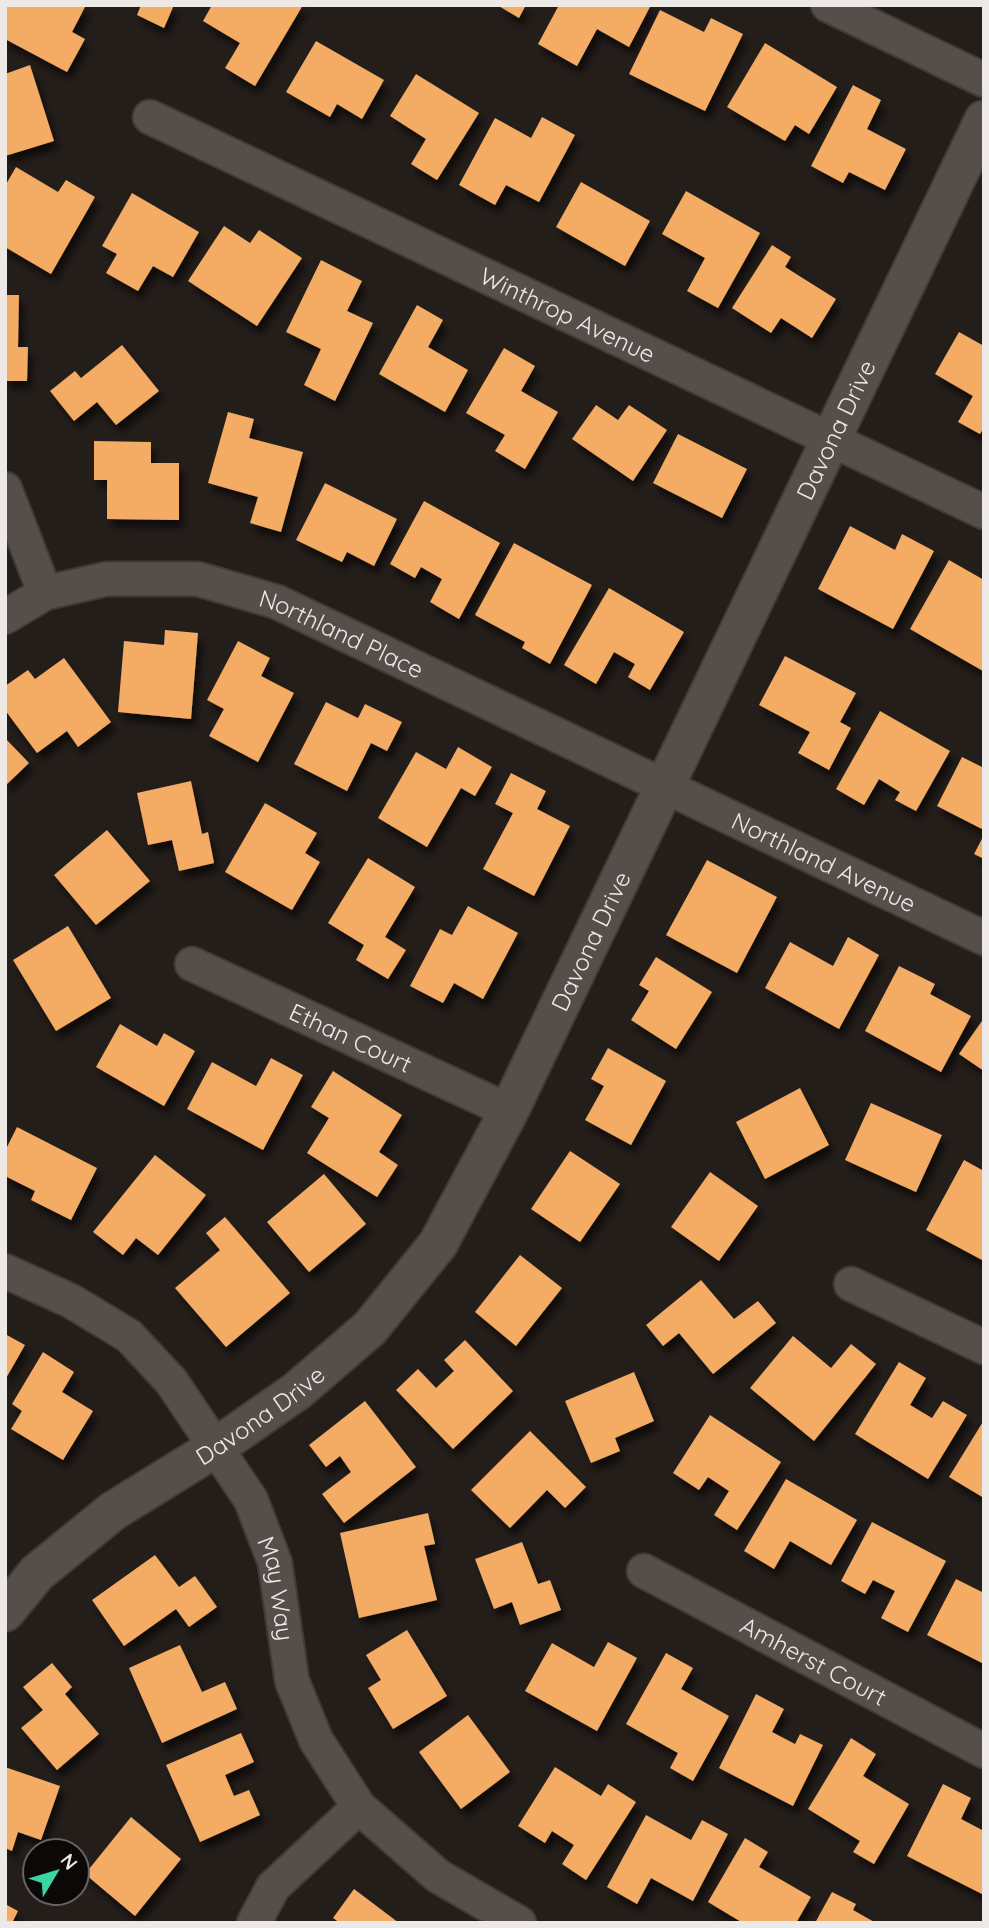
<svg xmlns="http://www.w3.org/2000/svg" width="989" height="1928" font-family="Quicksand,sans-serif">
  <defs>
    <filter id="shadow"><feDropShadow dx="4.5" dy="8" stdDeviation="3.5" flood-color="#0009"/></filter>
  </defs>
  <rect width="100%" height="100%" fill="#241e1a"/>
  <path fill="#f4ab64" filter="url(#shadow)" d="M5 5H86L72 32 85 39 67 72 5 39Z
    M141 5H174L164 28 137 15Z
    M212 5H303L255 86 225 68 240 43 203 21Z
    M497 5H526L519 18Z
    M559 5H651L629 47 597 29 577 66 538 44Z
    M660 10 704 32 711 18 743 34 705 111 629 74Z
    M316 41 384 80 362 119 337 104 330 117 286 92Z
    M765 43 837 87 809 134 795 125 785 141 727 107Z
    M30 65 54 141 5 156V74Z
    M416 74 479 113 437 180 411 164 426 139 390 116Z
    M853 85 881 100 867 129 906 149 885 190 849 172 843 183 811 166Z
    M542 117 575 135 539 202 506 185 495 205 459 185 495 118 531 138Z
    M16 167 58 192 66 180 95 197 51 274 5 247V186Z
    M581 182 650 221 625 266 556 227Z
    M686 191 760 233 718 308 687 291 705 258 662 234Z
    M132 193 199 232 173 277 153 266 138 291 106 273 117 254 102 246Z
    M224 226 250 243 259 230 302 258 257 326 188 281Z
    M772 245 791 257 785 267 836 299 812 338 781 318 771 333 732 308Z
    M321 260 362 281 347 311 373 323 335 401 304 385 321 349 286 332Z
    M5 295H19L18 347H28L27 381H5Z
    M417 305 443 320 428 347 468 370 445 412 379 374Z
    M959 332 984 346V427L980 434 958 422 973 396 935 374Z
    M122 345 159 391 116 425 97 402 74 421 50 391 75 371 81 378Z
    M504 348 535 366 521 391 558 412 525 469 495 451 505 435 466 413Z
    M596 405 618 420 629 405 667 430 633 481 572 439Z
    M228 412 254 419 249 438 303 452 281 532 250 523 258 497 208 483Z
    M678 434 747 469 722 518 653 483Z
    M94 441 151 442V463H179V520L107 519V480H94Z
    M325 483 397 519 374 566 347 552 342 562 296 540Z
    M424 501 500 543 459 619 430 602 442 579 421 567 415 578 390 564Z
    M850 526 895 550 902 534 934 551 893 629 818 589Z
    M514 543 592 585 550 664 522 648 525 642 475 615Z
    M949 560 984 580 983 671 910 629Z
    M609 588 684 632 650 690 628 677 635 664 614 652 596 684 564 665Z
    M165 630 198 633 191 719 118 712 124 641 164 645Z
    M238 641 270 658 261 676 294 693 258 762 209 736 224 709 207 700Z
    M785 656 856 693 840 722 851 728 829 770 798 753 810 732 759 705Z
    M64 658 111 722 78 747 67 731 37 753 5 710V686L28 670 35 679Z
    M326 702 358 718 365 704 402 722 387 751 371 743 347 791 294 764Z
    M880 711 950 751 916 811 895 800 900 792 879 779 864 805 836 789Z
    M5 738 29 763 5 786Z
    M458 747 492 767 475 796 461 788 427 847 378 818 416 752 446 769Z
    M962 757 984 768V830L937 806Z
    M511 773 546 791 537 809 570 826 534 896 483 869 513 813 495 804Z
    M191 781 202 834 208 832 214 863 179 871 172 840 148 845 137 793Z
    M265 803 317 833 305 853 320 862 292 910 225 872Z
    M107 830 150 881 96 925 54 875Z
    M984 835V859L974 854Z
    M368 858 415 887 385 937 406 950 388 979 356 960 364 945 328 923Z
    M707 860 777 897 737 973 666 935Z
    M468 906 518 933 483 999 454 983 443 1003 410 986 440 929 452 935Z
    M68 926 111 998 56 1031 13 960Z
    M848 937 879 955 839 1029 765 988 790 942 833 966Z
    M656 957 712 992 676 1049 631 1020 649 991 639 985Z
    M899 966 935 984 930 994 971 1016 941 1072 865 1031Z
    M984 1018V1071L959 1054Z
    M120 1024 157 1046 164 1033 195 1051 164 1106 96 1067Z
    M608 1048 666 1081 631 1145 585 1120 604 1086 591 1079Z
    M271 1058 303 1075 263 1150 187 1109 212 1062 256 1086Z
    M333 1071 402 1115 379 1152 398 1165 377 1197 307 1153 329 1118 311 1107Z
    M800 1088 829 1145 765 1179 736 1122Z
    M871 1103 942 1135 916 1192 845 1160Z
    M17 1127 97 1168 71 1220 31 1200 35 1191 5 1176V1151Z
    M570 1151 620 1184 580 1242 531 1209Z
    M155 1155 206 1195 158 1255 136 1238 123 1255 93 1232Z
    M964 1160 984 1171V1261L926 1230Z
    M710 1172 758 1206 719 1261 671 1227Z
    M324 1174 366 1224 309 1272 267 1222Z
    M225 1217 290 1293 226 1347 175 1288 220 1250 206 1233Z
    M520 1255 562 1288 516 1346 475 1312Z
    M701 1280 734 1319 758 1301 776 1323 713 1374 679 1333 663 1346 646 1325Z
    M5 1334 25 1345 5 1380Z
    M793 1336 831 1368 851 1344 876 1364 814 1441 750 1388Z
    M465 1340 513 1391 453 1449 396 1390 418 1369 436 1388 454 1371 444 1360Z
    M43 1352 74 1372 62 1392 93 1411 63 1460 11 1429 22 1411 12 1404Z
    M899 1362 926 1378 910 1405 932 1418 943 1401 967 1415 928 1479 855 1434Z
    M634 1372 654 1421 615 1438 620 1451 591 1463 565 1401Z
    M365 1401 416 1467 344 1523 322 1494 351 1472 340 1456 326 1467 309 1445Z
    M710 1415 781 1462 737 1530 714 1515 729 1491 708 1477 699 1490 673 1473Z
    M984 1420V1498L949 1477Z
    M530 1431 586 1487 565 1508 547 1490 510 1528 471 1490Z
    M786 1479 857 1520 831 1565 790 1541 774 1569 744 1551Z
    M428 1513 435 1544 424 1546 437 1600 359 1618 340 1533Z
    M872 1522 946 1561 908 1632 881 1618 895 1591 873 1580 865 1594 841 1581Z
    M522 1542 538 1584 550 1580 561 1610 520 1625 512 1602 494 1609 475 1559Z
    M155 1555 179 1587 195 1576 217 1607 189 1627 176 1609 124 1646 92 1600Z
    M956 1579 984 1593V1664L927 1635Z
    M407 1630 447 1696 393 1729 368 1688 381 1680 366 1655Z
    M608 1642 637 1658 597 1731 525 1691 552 1643 594 1667Z
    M180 1645 202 1692 225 1682 237 1709 162 1743 129 1668Z
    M666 1653 693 1668 681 1689 729 1716 693 1781 670 1768 678 1753 626 1724Z
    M52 1663 72 1687 65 1694 99 1734 57 1770 21 1728 43 1710 23 1687Z
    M756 1694 784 1709 772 1732 795 1744 800 1734 823 1745 793 1806 719 1768Z
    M468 1715 510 1772 461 1809 419 1752Z
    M241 1733 254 1762 225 1775 234 1796 249 1790 260 1815 200 1842 166 1765Z
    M851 1738 876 1754 863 1776 909 1804 874 1864 853 1852 860 1841 808 1809Z
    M5 1767 60 1786 41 1840 18 1832 12 1851 5 1848Z
    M555 1767 601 1796 608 1784 636 1802 586 1880 562 1864 574 1845 552 1831 545 1843 518 1826Z
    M943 1784 971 1798 961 1819 984 1831V1895L907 1856Z
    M646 1815 691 1840 702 1820 728 1834 693 1901 651 1878 637 1904 607 1887Z
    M131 1817 181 1859 135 1916 85 1874Z
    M745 1838 768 1852 759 1867 811 1897 796 1923H743L708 1902Z
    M354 1889 399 1923H340L333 1918Z
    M832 1892 856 1904 853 1910 876 1923H815Z
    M5 1904 18 1911 12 1923H5Z"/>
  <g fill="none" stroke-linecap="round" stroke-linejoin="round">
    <g stroke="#3e3a36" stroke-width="37">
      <g id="street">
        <path d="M828 5 984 80"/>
        <path id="s1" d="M150 117 984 512"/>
        <path d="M5 489 45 593"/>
        <path id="s2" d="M5 617 45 593 106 579H198L277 602 984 938"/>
        <path id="s3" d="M192 964 509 1111"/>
        <path id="s4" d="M5 1271 71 1301 129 1336 171 1381 251 1500 275 1563 292 1681 316 1740 359 1807 438 1876 519 1923"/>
        <path d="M851 1284 984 1347"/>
        <path id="s5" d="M644 1571 984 1751"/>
        <path d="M254 1923 273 1887 359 1807"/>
      </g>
    </g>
    <g stroke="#3e3a36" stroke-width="42">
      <g id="secondary">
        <path id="s6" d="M5 1612 37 1573 113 1511 215 1448 297 1391 370 1328 438 1244 509 1111 984 120"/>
      </g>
    </g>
    <use href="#street" stroke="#564e4a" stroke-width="33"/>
    <use href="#secondary" stroke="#564e4a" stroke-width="38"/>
  </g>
  <g text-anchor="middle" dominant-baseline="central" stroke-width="7" stroke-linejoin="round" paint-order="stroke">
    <g font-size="24" fill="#ede9e6" stroke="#0b0807">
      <text stroke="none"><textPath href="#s1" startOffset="462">Winthrop Avenue</textPath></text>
      <text stroke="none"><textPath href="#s6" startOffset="1479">Davona Drive</textPath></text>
      <text stroke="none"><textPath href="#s2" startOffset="355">Northland Place</textPath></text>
      <text stroke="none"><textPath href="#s2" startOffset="889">Northland Avenue</textPath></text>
      <text stroke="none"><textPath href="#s6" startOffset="912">Davona Drive</textPath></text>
      <text stroke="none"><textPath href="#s3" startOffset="175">Ethan Court</textPath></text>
      <text stroke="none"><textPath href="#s6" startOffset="324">Davona Drive</textPath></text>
      <text stroke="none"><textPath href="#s4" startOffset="438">May Way</textPath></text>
      <text stroke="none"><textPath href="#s5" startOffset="192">Amherst Court</textPath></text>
    </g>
  </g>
  <rect width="989" height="1928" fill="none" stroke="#ede9e6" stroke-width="14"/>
  <g transform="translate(56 1872) rotate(52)"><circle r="33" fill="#0b0807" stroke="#656260" stroke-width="2"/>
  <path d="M0-5L12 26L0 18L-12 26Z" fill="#3cd4a4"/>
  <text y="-10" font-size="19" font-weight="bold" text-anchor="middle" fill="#ede9e6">N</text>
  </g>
</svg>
